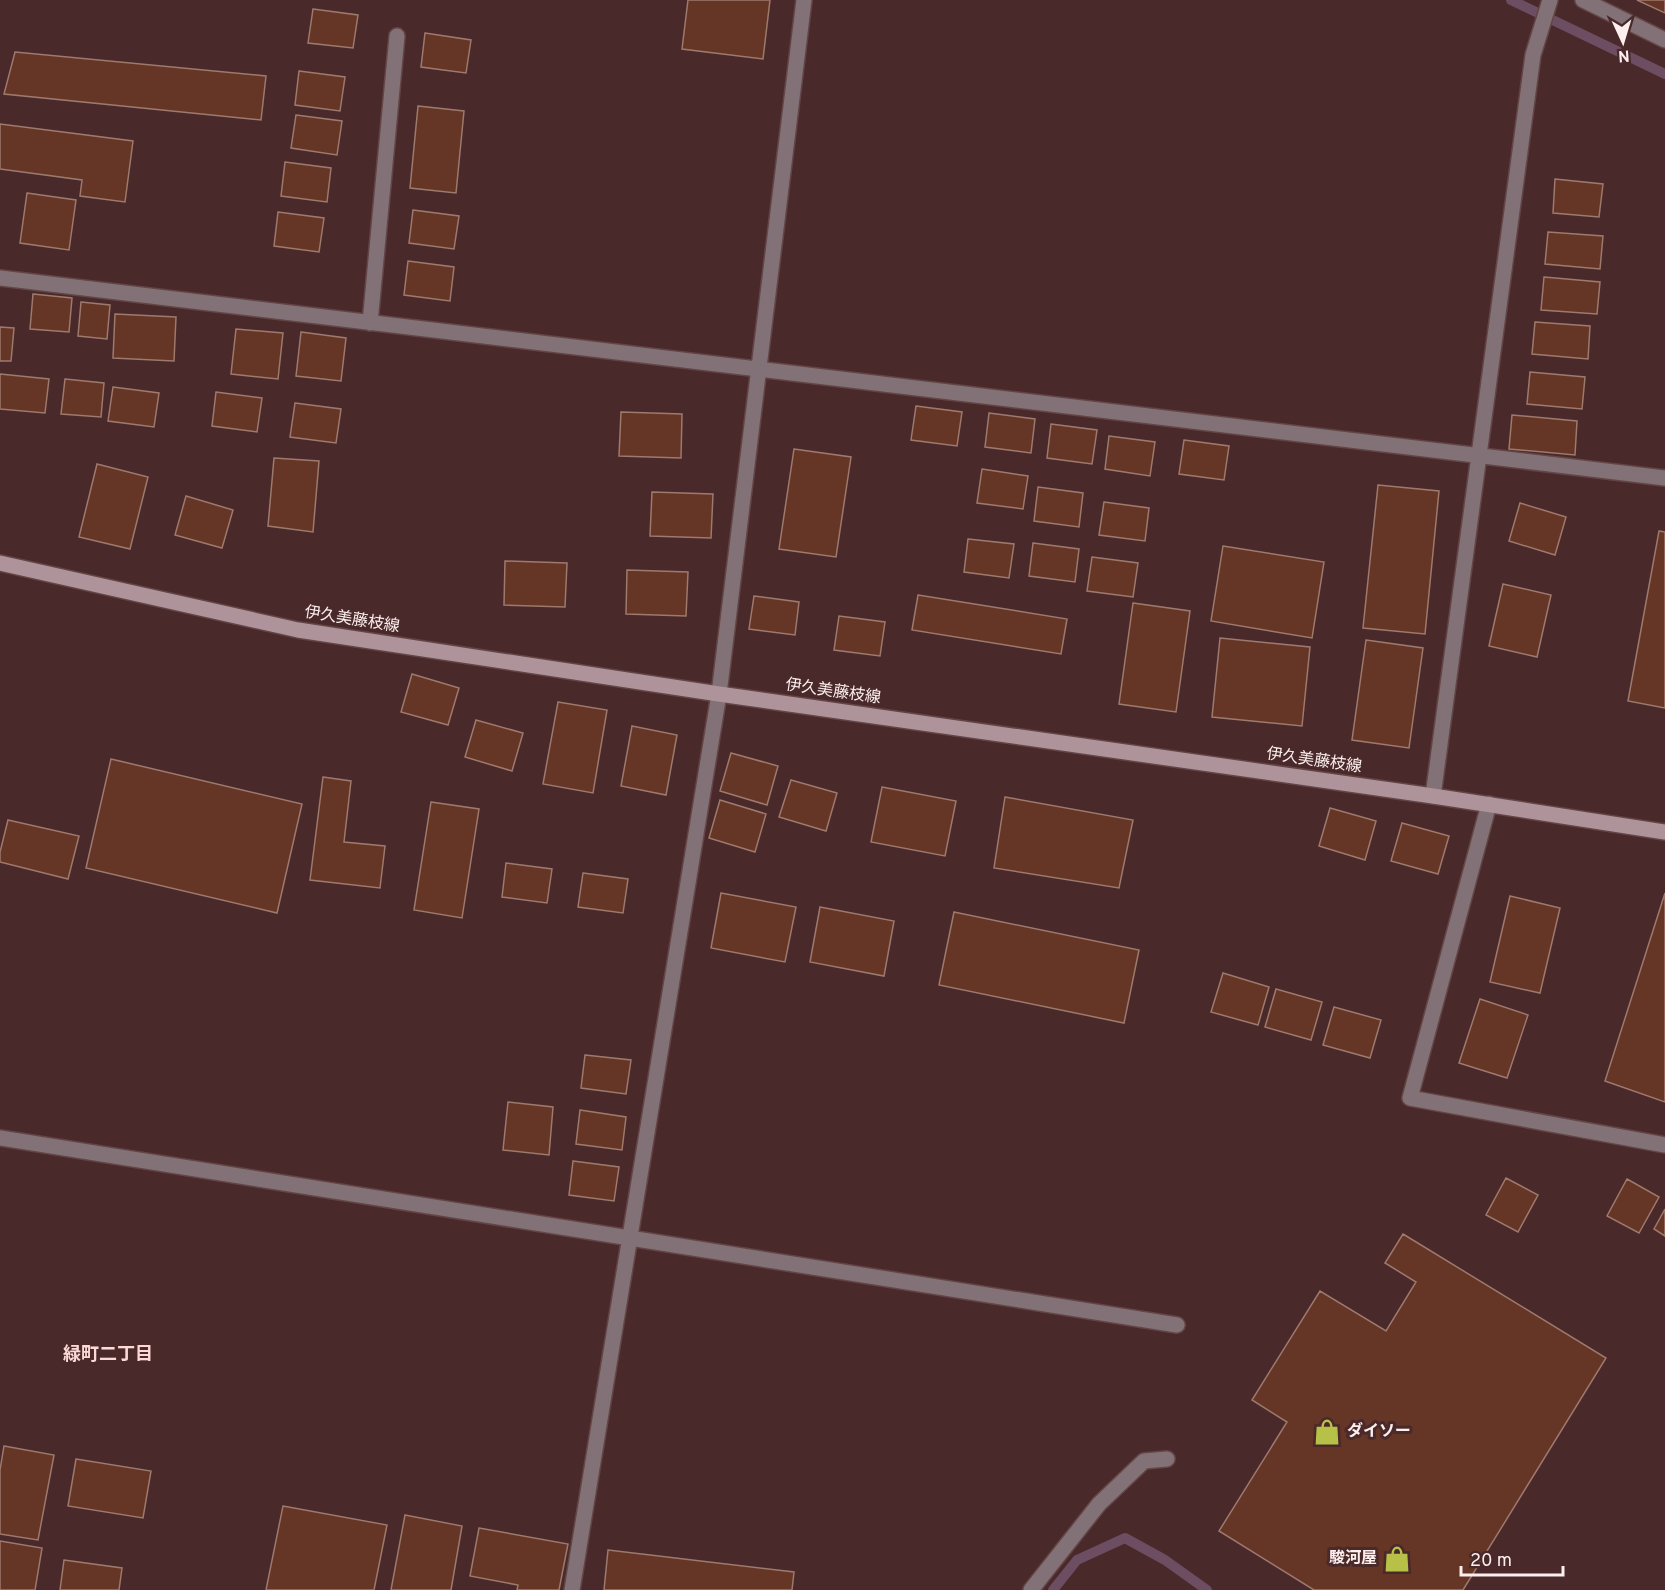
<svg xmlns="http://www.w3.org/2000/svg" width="1665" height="1590" font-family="Overpass,'Noto Sans JP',sans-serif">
  <rect width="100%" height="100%" fill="#4a292a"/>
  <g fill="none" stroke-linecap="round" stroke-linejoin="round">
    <path stroke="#6c4d61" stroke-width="10" d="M1511 0 1665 74
      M1053 1590 1077 1560 1125 1538 1165 1560 1207 1590"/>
  </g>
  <path fill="#653526" stroke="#9e796e" stroke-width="1.5" d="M688 0H770L763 59 682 49Z
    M1637 0H1665V13Z
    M313 9 358 15 353 48 308 43Z
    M425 33 471 40 466 73 421 67Z
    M15 52 266 76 261 120 4 94Z
    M299 71 345 77 340 111 295 105Z
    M418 106 464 111 456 193 410 188Z
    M296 115 342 121 337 155 291 148Z
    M0 124 133 141 125 202 80 196 82 180 0 169Z
    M285 162 331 168 327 202 281 196Z
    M1555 179 1603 184 1599 217 1553 213Z
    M27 193 76 200 69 250 20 243Z
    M413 210 459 216 454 249 409 243Z
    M278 212 324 218 319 252 274 246Z
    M1548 232 1603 236 1600 269 1545 264Z
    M408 261 454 267 450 301 404 295Z
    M1544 277 1600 282 1597 314 1541 310Z
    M33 294 72 298 69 332 30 329Z
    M81 302 110 305 107 339 78 336Z
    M115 314 176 317 174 361 113 358Z
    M1535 322 1590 326 1588 359 1532 354Z
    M0 327 14 328 11 361H0Z
    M236 329 283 333 278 379 231 374Z
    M301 332 346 338 341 381 296 376Z
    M1530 372 1585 377 1582 409 1527 404Z
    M0 374 49 379 45 413 0 409Z
    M65 379 104 383 101 417 61 414Z
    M113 387 159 393 154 427 108 421Z
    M216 392 262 398 257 432 212 426Z
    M295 403 341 409 336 443 290 437Z
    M916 406 962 412 957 446 911 440Z
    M621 412 682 414 681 458 619 456Z
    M989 413 1035 419 1031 453 985 447Z
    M1512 415 1577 421 1575 455 1509 449Z
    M1051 424 1097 430 1092 464 1047 458Z
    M1109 436 1155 442 1150 476 1105 469Z
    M1184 440 1229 446 1224 480 1179 474Z
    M794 449 851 457 836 557 779 549Z
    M274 458 319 461 313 532 268 526Z
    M97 464 148 477 130 549 79 537Z
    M982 469 1028 476 1023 509 977 503Z
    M1378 485 1439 491 1425 634 1363 628Z
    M1038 487 1083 493 1079 527 1034 521Z
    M652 492 713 494 711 538 650 536Z
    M186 496 233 510 222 548 175 535Z
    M1104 502 1149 508 1145 541 1099 535Z
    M1520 503 1566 517 1555 555 1509 541Z
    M1659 531 1665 532V708L1628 701Z
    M968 539 1014 544 1009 578 964 572Z
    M1033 543 1079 549 1075 582 1029 576Z
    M1223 546 1324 562 1312 638 1211 621Z
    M1092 557 1138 563 1133 597 1087 591Z
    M505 561 567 563 565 607 504 605Z
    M627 570 688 572 686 616 626 614Z
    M1503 584 1551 595 1537 657 1489 646Z
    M918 595 1067 619 1061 654 912 630Z
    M754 596 799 602 795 635 749 629Z
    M1133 603 1190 611 1176 712 1119 704Z
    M839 616 885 622 880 656 834 650Z
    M1220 638 1310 647 1302 726 1212 717Z
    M1366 640 1423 648 1409 748 1352 740Z
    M412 674 459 688 448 725 401 712Z
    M558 702 607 710 593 793 543 784Z
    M476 720 523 733 512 771 465 757Z
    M632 726 677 735 666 795 621 786Z
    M731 753 778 766 767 805 720 791Z
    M111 759 302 804 277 913 86 868Z
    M323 777 351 781 344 842 385 846 380 888 310 880Z
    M791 780 837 793 826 831 779 817Z
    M882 787 956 801 945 856 871 842Z
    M1005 797 1133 820 1119 888 994 868Z
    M720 800 766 814 755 852 709 838Z
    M431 802 479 809 462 918 414 910Z
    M1330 808 1376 821 1365 860 1319 846Z
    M8 820 79 836 68 879 0 862V852Z
    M1402 823 1449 836 1438 874 1391 861Z
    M506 863 552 869 547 903 502 897Z
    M583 873 628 879 623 913 578 907Z
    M721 893 796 907 785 962 711 948Z
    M1665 893V1102L1605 1081Z
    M1510 896 1560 908 1540 993 1490 982Z
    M820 907 894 921 884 976 810 962Z
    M954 912 1139 950 1124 1023 939 985Z
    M1223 973 1269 987 1258 1025 1211 1012Z
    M1276 989 1322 1002 1311 1040 1265 1027Z
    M1480 999 1528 1015 1507 1078 1459 1063Z
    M1334 1007 1381 1020 1370 1058 1323 1045Z
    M585 1055 631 1060 626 1094 581 1088Z
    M508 1102 553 1107 549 1155 503 1150Z
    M580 1110 626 1117 622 1150 576 1144Z
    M573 1161 619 1167 614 1201 569 1195Z
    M1506 1178 1538 1195 1518 1232 1486 1215Z
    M1627 1179 1659 1197 1639 1233 1607 1216Z
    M1665 1209V1236L1654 1229Z
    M1403 1234 1606 1358 1463 1590H1314L1219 1531 1287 1422 1252 1400 1320 1291 1386 1331 1416 1282 1385 1263Z
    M4 1446 54 1455 38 1540 0 1534V1470Z
    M76 1459 151 1471 143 1518 68 1506Z
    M283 1506 387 1525 374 1590H266Z
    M405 1515 462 1526 451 1590H391Z
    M479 1528 568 1544 559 1590H517L518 1585 470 1576Z
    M0 1541 42 1548 35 1590H0Z
    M608 1550 794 1572 792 1590H604Z
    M64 1560 122 1568 119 1590H60Z"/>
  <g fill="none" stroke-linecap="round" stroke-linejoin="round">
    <g stroke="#634545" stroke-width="18">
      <path id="minor" d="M1583 0 1665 40
        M0 278 1665 478
        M370 323 397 36
        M1433 796 1533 55 1550 0
        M1489 804 1410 1098 1665 1145
        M0 1138 1177 1325
        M572 1590 719 694 804 0
        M1031 1590 1099 1504 1144 1461 1167 1459"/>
    </g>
    <g stroke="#634545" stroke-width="18">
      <path id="secondary" d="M0 563 298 630 719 694 1433 796 1665 832"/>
    </g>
    <use href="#minor" stroke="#827176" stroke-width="15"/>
    <use href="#secondary" stroke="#ae939b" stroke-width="15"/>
  </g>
  <defs>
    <g id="shop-bare" transform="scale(2.07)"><path d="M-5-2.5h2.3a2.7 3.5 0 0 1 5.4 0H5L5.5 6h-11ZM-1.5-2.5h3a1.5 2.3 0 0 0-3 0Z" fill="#b7c147" stroke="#4a292a" stroke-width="2.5" paint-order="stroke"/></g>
  </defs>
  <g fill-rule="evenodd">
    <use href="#shop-bare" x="1327" y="1432"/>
    <use href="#shop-bare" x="1397" y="1559"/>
  </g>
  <g text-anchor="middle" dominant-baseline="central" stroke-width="6" stroke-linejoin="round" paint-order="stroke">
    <g font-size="16" fill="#fcefee" stroke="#4a292a">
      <text transform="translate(352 620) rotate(9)">伊久美藤枝線</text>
      <text transform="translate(833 692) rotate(8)">伊久美藤枝線</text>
      <text transform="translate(1314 761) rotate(8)">伊久美藤枝線</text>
    </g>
    <g font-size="16" font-weight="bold" fill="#fcefee" stroke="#4a292a" text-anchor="start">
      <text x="1347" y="1432">ダイソー</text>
      <text x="1377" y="1559" text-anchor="end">駿河屋</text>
    </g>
    <g font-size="18" font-weight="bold" fill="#fcd8d8" stroke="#4a292a">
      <text x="108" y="1355">緑町二丁目</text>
    </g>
  </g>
  <g transform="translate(1623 42) rotate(176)" stroke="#4a292a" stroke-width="4.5" paint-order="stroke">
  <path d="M0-4.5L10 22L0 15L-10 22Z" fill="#fcefee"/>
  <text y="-9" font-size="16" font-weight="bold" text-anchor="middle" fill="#fcefee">N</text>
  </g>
  <path d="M1461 1566v9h102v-9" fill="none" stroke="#fcefee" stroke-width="3"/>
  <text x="1470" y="1566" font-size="18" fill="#fcefee" stroke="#4a292a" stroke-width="4.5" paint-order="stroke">20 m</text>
</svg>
